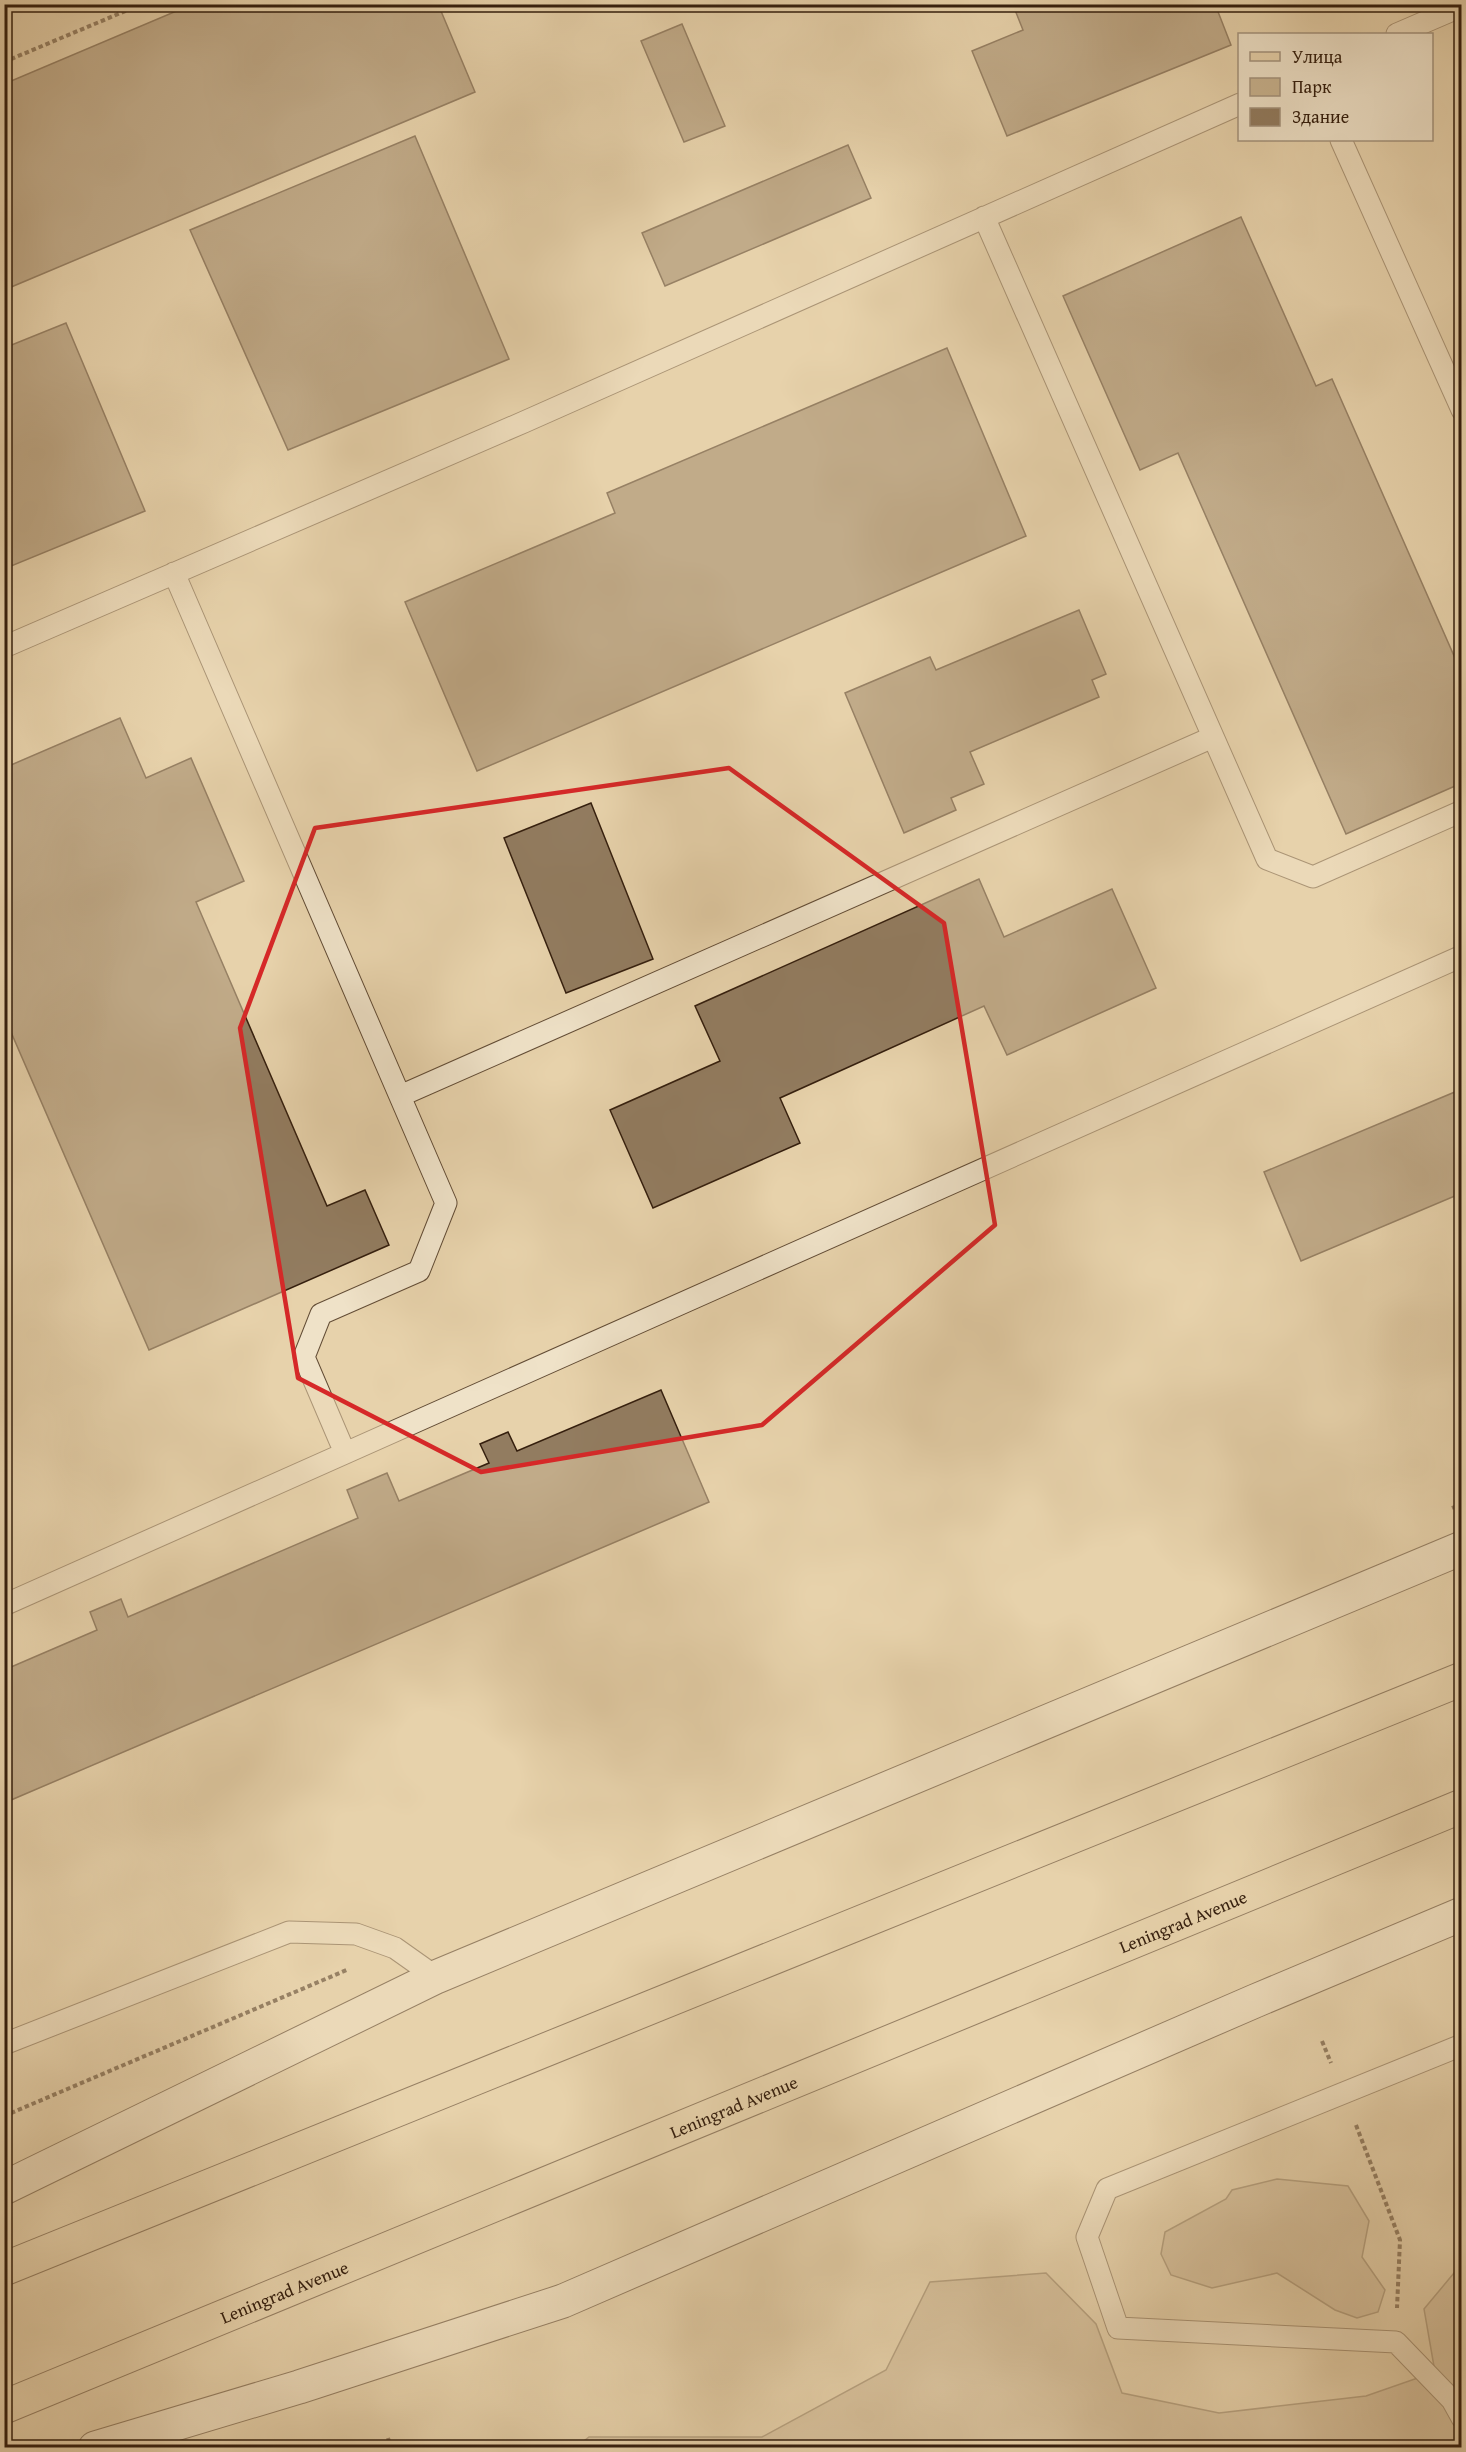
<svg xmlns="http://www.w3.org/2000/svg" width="1466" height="2452" font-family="'Gentium Book Plus',serif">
  <rect width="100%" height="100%" fill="#e7d2ab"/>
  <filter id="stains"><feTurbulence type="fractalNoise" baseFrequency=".00333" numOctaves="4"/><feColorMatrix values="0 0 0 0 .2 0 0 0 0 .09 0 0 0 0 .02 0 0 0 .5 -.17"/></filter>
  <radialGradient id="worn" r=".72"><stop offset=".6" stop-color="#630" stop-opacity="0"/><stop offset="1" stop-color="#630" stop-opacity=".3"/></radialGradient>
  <path fill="#c9b490" stroke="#7f6a4f" stroke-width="1.5" d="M1277 2179 1348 2186 1369 2221 1362 2257 1385 2290 1378 2312 1357 2318 1335 2310 1277 2273 1212 2288 1171 2275 1161 2254 1165 2232 1226 2199 1232 2190Z
    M1459 2267 1461 2268V2447L575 2448 589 2437H762L886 2370 930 2282 1046 2273 1096 2324 1122 2393 1219 2413 1366 2396 1435 2372 1424 2309Z"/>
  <path fill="#927c60" stroke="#351f0e" stroke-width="1.5" d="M193 4H438L475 92 4 290V84Z
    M834 4H852L837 11Z
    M1029 4H1215L1231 45 1007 136 972 51 1023 30 1015 10Z
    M682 24 725 126 684 142 641 41Z
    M415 136 509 359 288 450 190 230Z
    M848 145 871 198 665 286 642 233Z
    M1241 217 1316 386 1332 379 1462 674V783L1346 834 1178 453 1140 470 1063 296Z
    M66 323 145 511 4 569V348Z
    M947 348 1026 536 477 771 405 602 615 513 607 493Z
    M1079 610 1106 674 1092 680 1099 697 970 752 984 784 951 798 956 810 904 833 845 693 930 657 936 670Z
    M120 718 146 778 191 758 244 881 196 902 327 1206 365 1190 389 1245 149 1350 4 1016V768Z
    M591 803 653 959 566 993 504 838Z
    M979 879 1004 937 1112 889 1156 988 1007 1055 984 1006 780 1098 800 1143 653 1208 610 1110 720 1061 695 1006Z
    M1462 1089V1193L1301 1261 1264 1172Z
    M661 1390 709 1502 4 1803V1670L97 1630 90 1612 121 1599 128 1617 358 1518 347 1490 387 1473 399 1501 489 1463 480 1444 508 1432 517 1451Z"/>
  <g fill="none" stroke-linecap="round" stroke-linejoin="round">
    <g stroke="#624c35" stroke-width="23">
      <path id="lane" d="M1397 34 1462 6
        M1341 140 1462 410
        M984 217 1267 859 1313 877 1462 811
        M174 573 446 1203 419 1271 321 1314 304 1357 345 1453
        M4 647 524 422 1240 104
        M400 1096 1213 737
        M4 1605 1462 956
        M4 2044 289 1932 356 1934 395 1948 436 1977
        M1462 2045 1107 2189 1087 2237 1118 2328 1396 2342 1452 2400 1462 2418"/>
    </g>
    <g stroke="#351f0e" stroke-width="35">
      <path id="secondary" d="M4 2188 436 1977 1462 1548
        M95 2448 299 2387 563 2301 1255 2001 1462 1914"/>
    </g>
    <g stroke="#351f0e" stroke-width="35">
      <g id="primary">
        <path d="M4 2269 1462 1679"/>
        <path id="s1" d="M4 2407 1462 1806"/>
      </g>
    </g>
    <path stroke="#351f0e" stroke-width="4" stroke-dasharray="4.5 3" stroke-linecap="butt" d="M4 62 142 4
      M1452 1508 1462 1504
      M1322 2041 1331 2063
      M4 2116 349 1969
      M1356 2125 1400 2240 1397 2308
      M388 2438 391 2448"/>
    <use href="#lane" stroke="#efe2c8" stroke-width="21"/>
    <use href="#secondary" stroke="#efe2c8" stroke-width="33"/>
    <use href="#primary" stroke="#e7d2ab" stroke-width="33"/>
  </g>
  <path d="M0 0H1466V2452H0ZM729 768 944 923 995 1225 762 1425 481 1472 298 1378 240 1028 315 828Z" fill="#e7d2ab" fill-opacity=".55" fill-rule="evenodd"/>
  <path fill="none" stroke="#d62828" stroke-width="4.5" stroke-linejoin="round" d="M729 768 944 923 995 1225 762 1425 481 1472 298 1378 240 1028 315 828Z"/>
  <g text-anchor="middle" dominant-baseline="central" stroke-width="4.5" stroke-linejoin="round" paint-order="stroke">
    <g font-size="18" fill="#351f0e" stroke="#efe2c8">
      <text stroke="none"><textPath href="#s1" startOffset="1275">Leningrad Avenue</textPath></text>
      <text stroke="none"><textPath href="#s1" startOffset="789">Leningrad Avenue</textPath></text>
      <text stroke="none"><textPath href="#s1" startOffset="303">Leningrad Avenue</textPath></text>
    </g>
  </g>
  <rect width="1466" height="2452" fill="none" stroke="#e7d2ab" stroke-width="24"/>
  <rect x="6" y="6" width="1454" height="2440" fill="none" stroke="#351f0e" stroke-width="3"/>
  <rect x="12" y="12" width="1442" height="2428" fill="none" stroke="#351f0e" stroke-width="1.5"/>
  <rect x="1238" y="33" width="195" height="108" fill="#efe2c8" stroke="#a5947e" stroke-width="1.5"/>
  <rect x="1250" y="52" width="30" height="9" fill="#e7d2ab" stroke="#a5947e" stroke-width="1.5"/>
  <text x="1292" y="63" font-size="18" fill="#351f0e">Улица</text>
  <rect x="1250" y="78" width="30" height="18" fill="#c9b490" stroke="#a5947e" stroke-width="1.5"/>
  <text x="1292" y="93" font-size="18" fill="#351f0e">Парк</text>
  <rect x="1250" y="108" width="30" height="18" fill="#927c60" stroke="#a5947e" stroke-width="1.5"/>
  <text x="1292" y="123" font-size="18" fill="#351f0e">Здание</text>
  <rect width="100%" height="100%" filter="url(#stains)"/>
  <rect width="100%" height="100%" fill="url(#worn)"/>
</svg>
